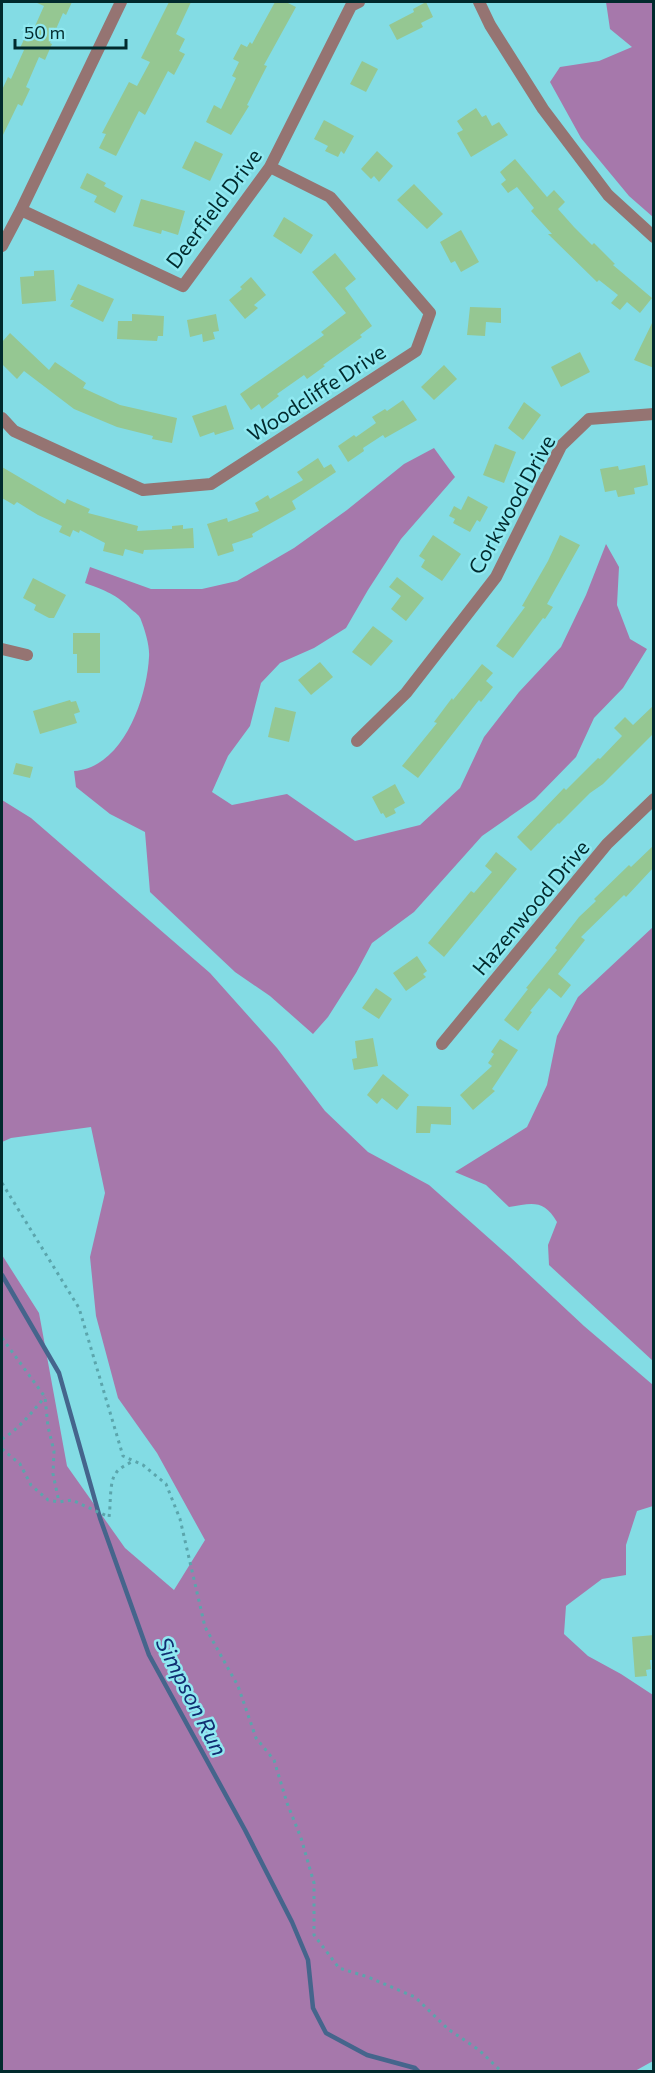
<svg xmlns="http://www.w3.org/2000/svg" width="655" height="2073" font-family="Commissioner,sans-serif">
  <rect width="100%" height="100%" fill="#83dce4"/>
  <path fill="#a678ab" d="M606 2H653V217L629 196 581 138 550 82 560 67 599 61 632 47 610 29Z
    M434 448 455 477 401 539 368 590 346 628 314 648 280 663 261 683 250 726 228 756 212 792 232 805 287 794 355 841 420 825 460 788 484 737 519 692 561 647 586 595 606 544 619 567 617 605 630 639 647 649 623 688 594 718 576 757 535 799 482 836 414 912 372 943 356 973 328 1017 313 1034 270 996 235 972 150 892 145 832 110 814 76 787 74 771C123 768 147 698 149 657 150 647 145 630 141 620 140 616 136 613 132 610 116 594 106 591 85 583L90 567 151 589H202L237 581 294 548 347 510 404 464Z
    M2 800 31 818 210 973 277 1048 325 1111 368 1152 429 1185 509 1256 584 1326 653 1385V1506L637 1511 626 1545V1575L602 1579 566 1606 564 1634 588 1656 621 1674 653 1695V2061L635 2071H2V1255L39 1313 67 1466 125 1548 174 1590 205 1540 157 1453 118 1398 96 1316 90 1257 105 1193 91 1127 11 1138 2 1142Z
    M653 927V1361L549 1265 548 1245 557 1222C544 1199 532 1203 509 1207L486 1185 455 1172 527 1127 547 1085 557 1036 578 997Z"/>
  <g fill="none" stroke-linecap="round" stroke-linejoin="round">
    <path stroke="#45658c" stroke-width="4.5" d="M2 1275 59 1373 100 1518 149 1655 245 1830 292 1922 308 1960 313 2008 326 2033 367 2055 415 2068 419 2072"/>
  </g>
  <path fill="#95c792" d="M35 2H72L66 15 63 13 50 43 52 44 45 60 39 57 26 87 30 89 22 106 18 104 2 137V90L8 77 11 79 24 50 20 48 27 33 31 35 44 6Z
    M169 2H191L176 34 185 39 179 51 185 54 174 75 168 71 145 115 139 111 116 156 99 148 106 134 102 133 129 82 137 86 150 62 141 58Z
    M275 2H286L296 7 264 65 267 66 247 105 249 106 231 135 206 122 214 105 221 109 236 78 232 76 239 62 233 59 241 44 247 47 250 42 252 44Z
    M426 2 433 17 421 23 423 27 397 40 389 25 414 12 413 9Z
    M362 61 378 69 366 92 350 84Z
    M476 108 482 117 486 115 492 126 499 122 508 135 471 157 457 133 463 130 457 121Z
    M324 120 354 136 344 154 341 151 338 157 325 151 328 146 314 139Z
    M195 141 223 154 210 181 182 168Z
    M377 151 393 166 379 182 374 176 371 179 361 169Z
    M515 159 547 197 554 190 565 202 558 209 574 227 592 245 594 243 615 264 613 265 652 298 640 313 627 302 620 310 611 303 618 295 599 280 597 282 548 234H552L531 211 534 208 517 187 508 193 501 184 506 180 500 172Z
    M87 173 106 183 104 186 123 196 115 213 94 202 97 196 80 188Z
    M414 184 443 214 427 229 397 200Z
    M141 199 185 211 178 235 162 230 161 234 133 226Z
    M284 217 313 235 301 254 273 236Z
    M461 230 479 262 461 272 455 261 451 263 440 242Z
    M335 253 356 279 345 288 372 326 360 335 362 337 323 365 325 366 307 379 304 375 277 394 279 396 262 409 259 404 251 410 240 394 324 335 321 332 346 313 312 272Z
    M54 270 56 301 22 304 20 277 34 276V271Z
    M251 277 266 295 254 305 258 308 245 319 229 300 242 289 240 287Z
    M78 284 114 299 103 322 70 306 74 300H70Z
    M470 307 501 308V323L486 322 485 336 467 335Z
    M132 314 164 316 163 336H158L157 341 117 339 118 321H132Z
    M216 314 219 331 213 332 215 339 203 342 202 334 190 337 187 320Z
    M654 319V368L634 360Z
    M10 333 49 370 55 362 86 383 83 388 120 405 177 418 172 443 152 439 153 436 117 427 74 409 24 371 17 379 2 364V342Z
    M580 352 590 372 561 387 551 367Z
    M444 365 457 379 434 400 421 387Z
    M403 400 417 420 385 438 383 435 363 448 364 451 348 462 338 446 354 435 356 437 376 423 372 417 385 409 387 411Z
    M524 402 541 415 523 440 508 428Z
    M226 405 234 429 215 435 214 432 200 437 192 416Z
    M495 444 516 452 504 483 483 475Z
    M318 458 324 468 331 464 336 472 292 501 296 509 252 534 253 537 232 544 234 551 218 556 207 524 227 518 228 522 259 511 255 503 268 495 270 499 303 480 297 472Z
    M645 465 648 485 634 488 635 494 618 497 616 490 605 492 600 469 618 466 619 470Z
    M2 467 65 504 67 499 90 509 88 513 138 526 137 531 172 529V526L183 525V529L193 528 194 548 144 550 143 554 125 549 123 556 103 551 105 543 80 530 79 533 73 530 70 537 59 532 62 526 38 515 17 502 14 505 2 498Z
    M468 496 488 507 480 522 477 520 470 532 453 523 455 519 449 516 454 506 461 510Z
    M433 535 461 554 442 581 421 567 425 560 419 556Z
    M560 535 580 545 547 604 553 607 545 619 543 618 513 658 496 646 525 607 522 606 548 561Z
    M397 577 424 598 406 621 391 609 401 596 389 587Z
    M33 578 66 595 54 618H49L34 610 36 605 23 598Z
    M373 626 393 641 371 666 352 652Z
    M73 633H100V673H77V654H73Z
    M320 662 333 677 311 695 298 680Z
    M482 664 493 673 486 681 493 687 481 702 479 700 418 778 402 766 437 723 434 722 452 698 453 700Z
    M70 700 71 702 76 701 80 712 74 714 77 723 40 734 33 711Z
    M654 705V733L603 784 590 793 559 824 558 823 531 851 517 837 564 788 566 790 598 758 600 759 622 736 614 728 625 717 633 725Z
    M275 707 296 712 289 742 268 737Z
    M16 763 33 767 30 778 13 774Z
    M395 784 405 803 394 809 396 813 386 818 383 813 381 814 372 797Z
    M654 845V867L626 897 624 895 581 937 585 940 558 974 571 985 561 998 549 988 530 1011 532 1012 518 1031 504 1020 528 989 526 988 557 950 555 948 579 917 596 901 594 899 629 865 631 867Z
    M496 852 517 869 444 957 428 943 471 891 474 893 492 872 485 866Z
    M417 956 427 971 423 974 426 977 406 991 393 973Z
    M376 988 392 999 379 1019 362 1008Z
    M373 1038 378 1066 354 1070 352 1059 357 1058 355 1041Z
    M500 1039 518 1050 492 1089 495 1091 473 1110 460 1095 492 1066 488 1063 494 1054 491 1052Z
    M383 1074 409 1095 397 1110 382 1098 377 1104 367 1095Z
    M417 1106 451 1107V1125L431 1124 430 1133H416Z
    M654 1635V1660H650L651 1669 646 1670 647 1676 635 1677 632 1637Z"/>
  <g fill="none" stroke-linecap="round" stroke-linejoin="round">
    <path stroke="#5ba5ac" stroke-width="3" stroke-dasharray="3 4.5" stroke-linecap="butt" d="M2 1183 79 1308 123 1456 143 1465 166 1484 180 1519 205 1627 238 1686 256 1738 274 1760 287 1803 301 1838 314 1883V1935L339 1968 368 1977 415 1997 448 2029 479 2050 502 2072
      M2 1338 45 1397 48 1427 54 1451 53 1474 59 1502
      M2 1439C19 1429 32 1412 45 1397
      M2 1449 20 1464 31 1485 48 1500 59 1502 72 1500 109 1517C111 1505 109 1481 116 1473 119 1468 128 1464 133 1461"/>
    <path stroke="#957472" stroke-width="12" d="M21 210 183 286 270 167 351 6 359 2
      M2 246 21 210 121 2
      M2 418 14 431 143 490 211 484 416 351 430 313 330 197 270 167
      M2 649 27 655
      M357 741 406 693 496 577 561 446 589 419 654 414
      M442 1044 607 844 654 799"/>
    <path stroke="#957472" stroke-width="12" d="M479 2 490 25 543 109 608 195 654 237"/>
  </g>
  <g text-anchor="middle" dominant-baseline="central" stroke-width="5" stroke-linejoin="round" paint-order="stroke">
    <g font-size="21" fill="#012a2d" stroke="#90e9f1">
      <text transform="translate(213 208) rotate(-53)">Deerfield Drive</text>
      <text transform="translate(316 392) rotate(-33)">Woodcliffe Drive</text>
      <text transform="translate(511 504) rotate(-61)">Corkwood Drive</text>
      <text transform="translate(530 907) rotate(-50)">Hazenwood Drive</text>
    </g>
    <g font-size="22" font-style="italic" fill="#102e71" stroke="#90e9f1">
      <text transform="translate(192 1696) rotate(63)">Simpson Run</text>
    </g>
  </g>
  <rect width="655" height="2073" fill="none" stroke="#012a2d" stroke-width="6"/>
  <path d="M15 39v9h111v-9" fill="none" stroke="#012a2d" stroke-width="3"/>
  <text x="24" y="39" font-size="18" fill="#012a2d" stroke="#90e9f1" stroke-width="4.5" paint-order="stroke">50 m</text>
</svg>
